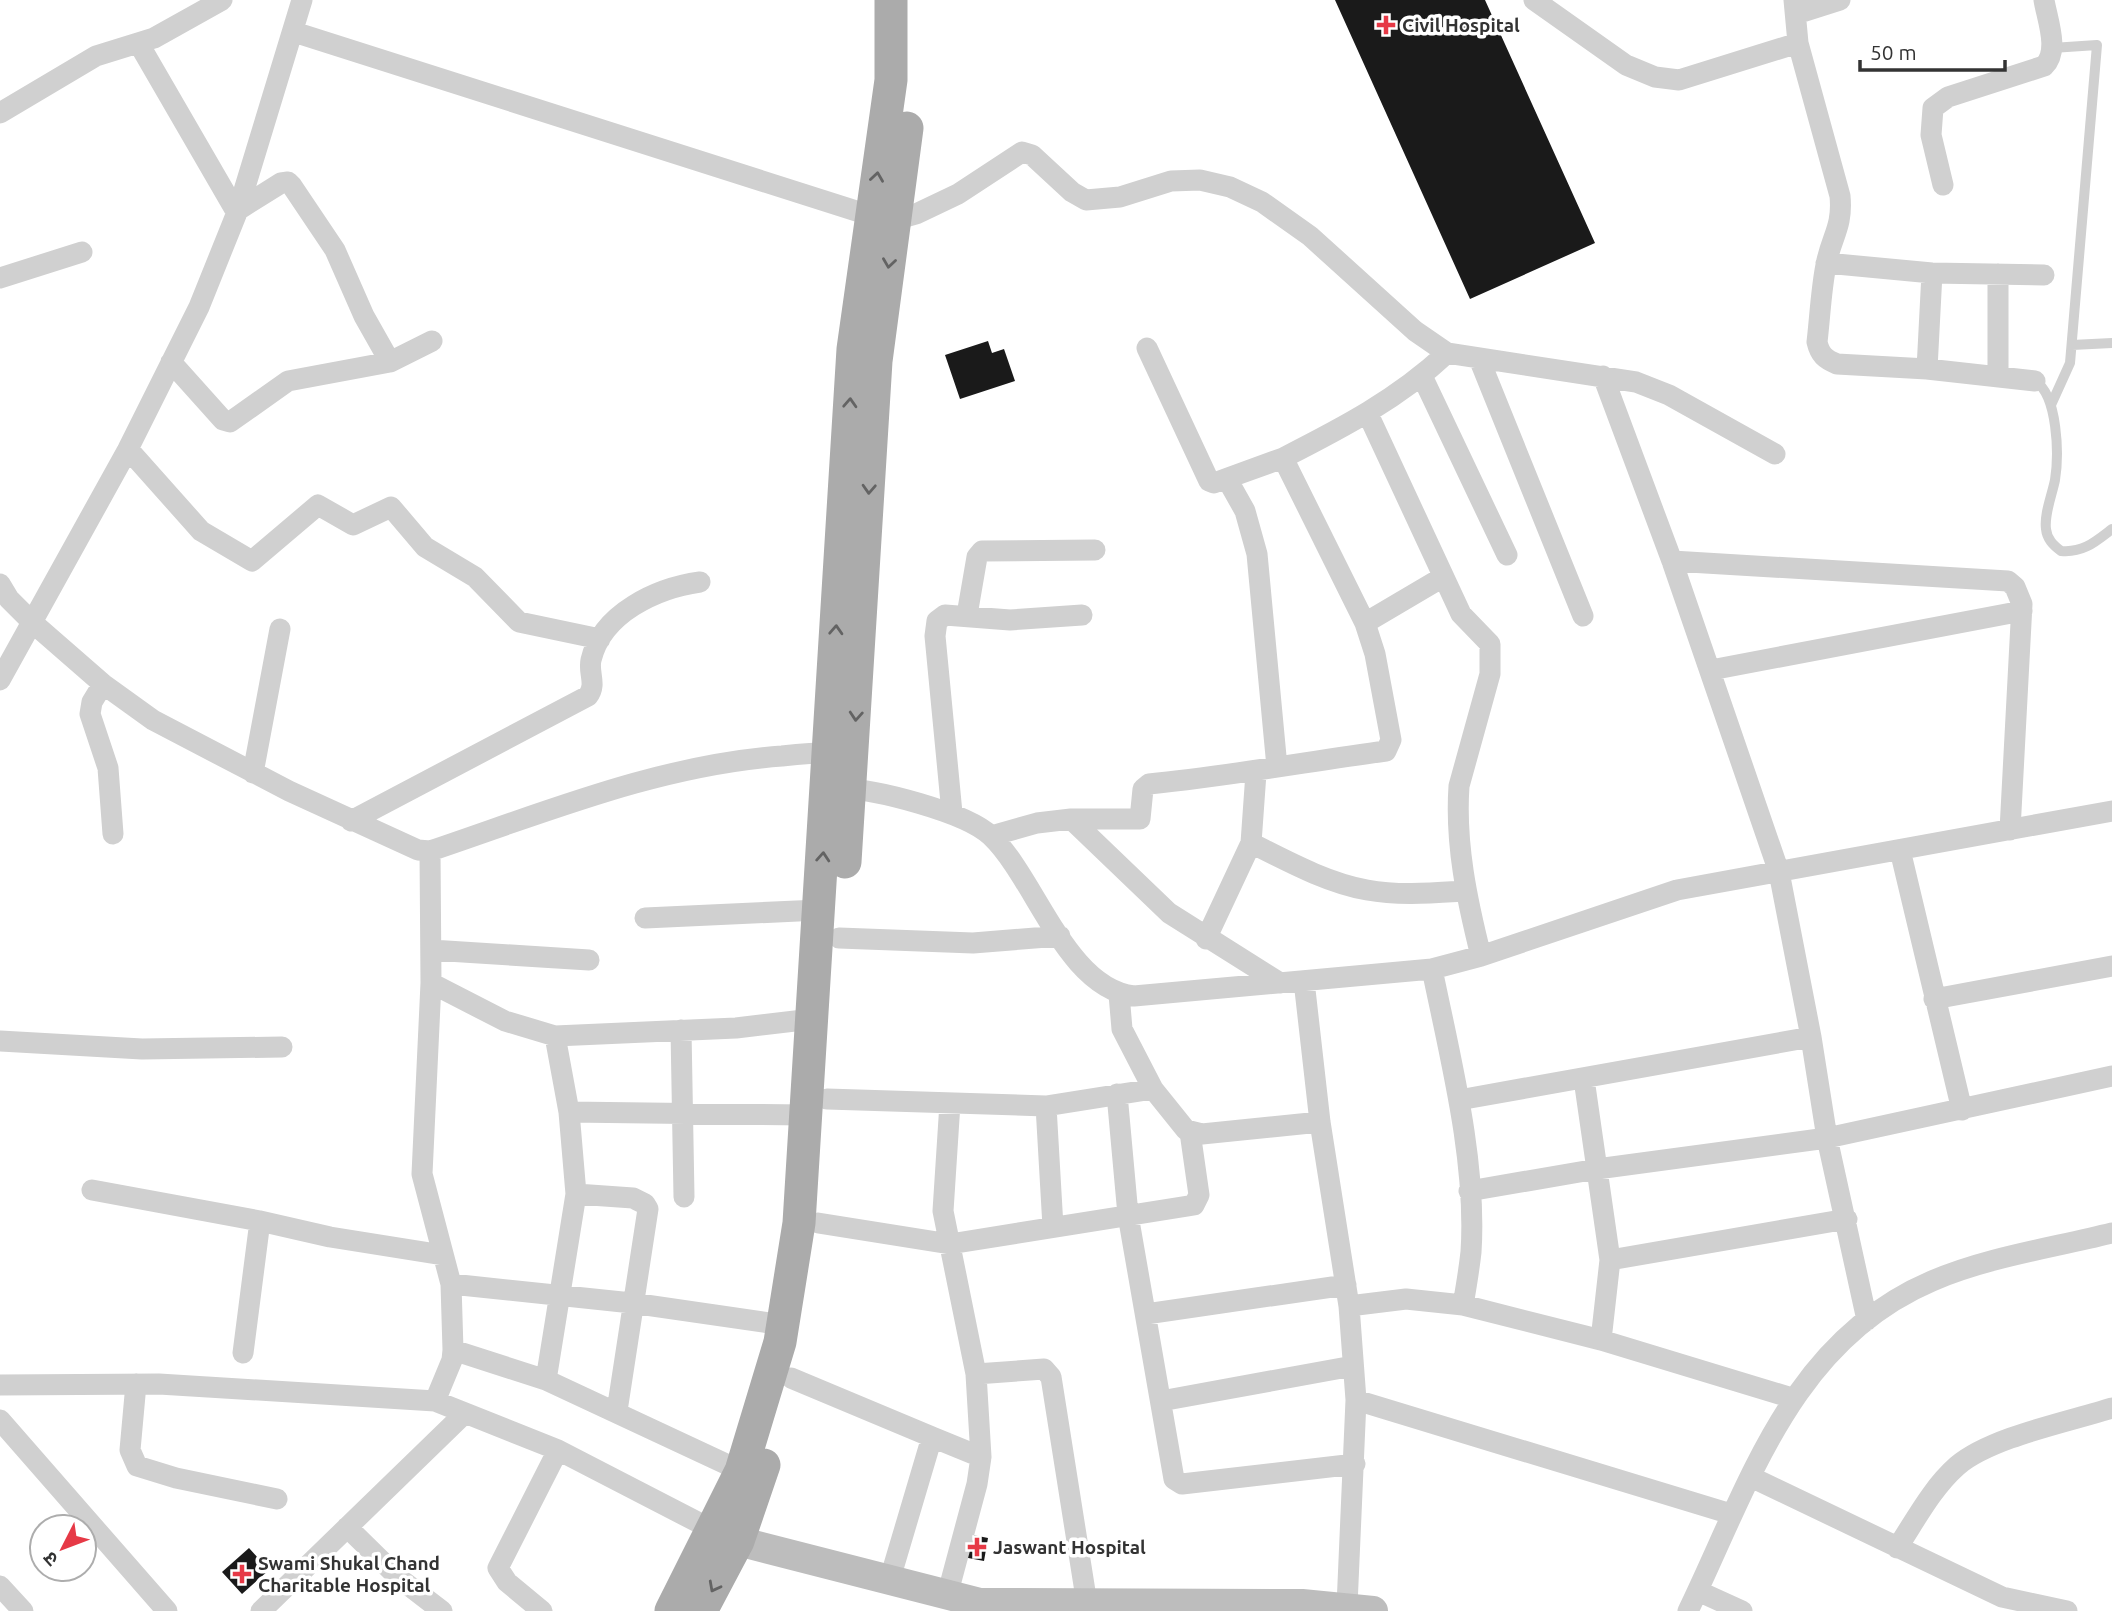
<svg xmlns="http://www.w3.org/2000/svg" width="2112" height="1611" font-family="Ubuntu,'Noto Sans Devanagari',sans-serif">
  <rect width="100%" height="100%" fill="#fff"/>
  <path fill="#1a1a1a" d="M1335 0H1485L1595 243 1470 299Z
    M988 341 992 353 1004 349 1015 381 960 399 945 355Z
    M968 1534 988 1538 984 1561 963 1557Z
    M249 1548 269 1570 242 1594 222 1572Z"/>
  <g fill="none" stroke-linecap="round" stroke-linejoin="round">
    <path stroke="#d0d0d0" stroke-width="10" d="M2072 345 2112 343
      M2035 381C2058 395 2059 455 2055 480 2052 495 2044 514 2046 529 2047 539 2053 545 2061 551 2083 553 2095 542 2112 529
      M2051 405 2070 363 2097 45 2052 48"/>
    <path stroke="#d0d0d0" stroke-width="21" d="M1534 0 1626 65 1655 77 1679 80 1798 43
      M1794 0 1798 43 1840 196C1843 228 1831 237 1826 265 1821 290 1820 317 1817 342 1820 355 1825 359 1837 364L1927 369 2035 381
      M1796 14 1840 0
      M294 32 872 216 895 220 916 214 958 194 1022 152 1032 155 1072 192 1086 200 1120 197 1171 181 1200 180 1230 187 1262 202 1310 236 1415 331 1447 353 1636 382 1669 395 1775 454
      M139 44 234 208 238 210 281 183 288 182 292 186 335 250 364 316 390 362
      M0 113 96 56 154 38 222 0
      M1943 185 1931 135 1933 108 1948 97 2044 66C2060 51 2047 19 2044 0
      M1826 263 1932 273 2044 275
      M1998 274V377
      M0 278 82 252
      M1147 348 1209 481 1214 483 1283 458 1365 623 1443 577
      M1480 361 1583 616
      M171 362 223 420 230 422 288 381 390 362 432 341
      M1927 369 1932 273
      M1422 376 1507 555
      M1603 376 1672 561 1779 872 1811 1037 1827 1138 1867 1320
      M1368 414 1461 614 1490 644V674L1459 786C1455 844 1467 900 1481 956
      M128 449 201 531 252 561 318 505 353 525 391 507 425 547 475 577 519 622 600 639
      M1283 458C1342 428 1398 399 1447 353
      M1227 479 1245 511 1257 554 1277 767
      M1672 561 2008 581 2015 587 2022 604 2010 830
      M0 584 9 599 33 623 103 684 153 720 289 791 418 850 430 851C546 812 659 765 782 756 801 754 821 752 840 753
      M967 615 977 557 982 551 1095 550
      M1711 670 2022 611
      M0 680 128 449 199 307 238 210 302 0
      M103 684 92 702 90 714 108 768 113 834
      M253 773 280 629
      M839 788C875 789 966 812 991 836 1036 879 1066 988 1134 996L1432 969 1481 956 1677 890 2112 811
      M952 813 935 636 937 621 945 615 1010 620 1082 615
      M1071 819H1140L1143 789 1149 784C1229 776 1306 762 1386 751L1391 740 1375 654 1365 623
      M351 821 588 696C597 684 588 673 591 660 602 613 657 588 700 582
      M991 836 1037 823 1071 819 1169 913 1280 983
      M1251 843C1287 861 1327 883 1367 890 1399 896 1433 893 1465 891
      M1900 850 1962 1110
      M430 851 431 983 422 1174 451 1284 453 1350 452 1360 435 1401
      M645 918 819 910
      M839 938 973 943 1060 936
      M1206 939 1251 843 1256 773
      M431 950 589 960
      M1432 969C1450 1057 1477 1161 1471 1252 1469 1270 1466 1288 1463 1305
      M1304 981 1320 1122 1349 1306 1356 1400 1347 1606
      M431 983 505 1021 555 1036 736 1028 812 1019
      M1119 994 1122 1029 1153 1089 1186 1130 1202 1134 1320 1122
      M1934 999 2112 966
      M681 1030 684 1197
      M555 1036 569 1112 806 1115
      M0 1041 142 1049 282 1047
      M1584 1079 1610 1260 1601 1340
      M1117 1094 1128 1215 1174 1479 1182 1484 1355 1464
      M827 1099 1046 1106 1053 1227
      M1459 1100 1811 1037
      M1046 1106 1153 1089
      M92 1190 260 1221
      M1469 1191 1597 1169 1827 1138 2112 1076
      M576 1194 633 1198 645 1204 648 1209 617 1411
      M818 1223 950 1244 1188 1206 1194 1205 1199 1195 1190 1132
      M1610 1260 1847 1219
      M451 1284 632 1303 783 1325
      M1349 1306 1406 1299 1463 1305 1601 1340 1792 1398
      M1146 1314 1346 1285
      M453 1350 546 1380 741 1471
      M243 1353 260 1221 330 1237 443 1255
      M976 1374 1044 1369 1051 1377 1087 1604
      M791 1378 932 1437 889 1582
      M546 1380 576 1194 569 1112
      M136 1384 130 1450 137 1466 176 1478 277 1499
      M0 1385 159 1384 435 1401 558 1450 713 1530
      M1356 1400 1731 1514
      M1161 1401 1353 1366
      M0 1420 167 1611
      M932 1437 981 1457
      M1751 1477 2002 1597 2067 1611
      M347 1527 399 1578 442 1611
      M1897 1548C1915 1521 1932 1488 1957 1466 1991 1437 2068 1422 2112 1408
      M0 1586 23 1611
      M1698 1591 1742 1611
      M947 1596 977 1484 981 1457 976 1374 943 1211 950 1103
      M261 1611 465 1413
      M542 1611 507 1582 498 1568 558 1450
      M1688 1611C1749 1485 1791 1341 1932 1281 1988 1257 2052 1248 2112 1233"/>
    <path stroke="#bdbdbd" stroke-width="30" d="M715 1531 738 1541 980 1603 1302 1604 1373 1611"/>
    <path stroke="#ababab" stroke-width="33" d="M845 862 876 361 907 128
      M671 1611 741 1471 780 1342 799 1223 853 349 891 80V0
      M701 1611 738 1541 764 1465"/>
  </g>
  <defs><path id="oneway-chevron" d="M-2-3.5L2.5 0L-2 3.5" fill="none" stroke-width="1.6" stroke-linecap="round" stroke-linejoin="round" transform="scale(1.75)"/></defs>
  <g stroke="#636363">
    <use href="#oneway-chevron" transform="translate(877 177) rotate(-82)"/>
    <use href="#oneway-chevron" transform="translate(889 263) rotate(98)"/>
    <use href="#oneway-chevron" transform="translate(850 403) rotate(-87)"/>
    <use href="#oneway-chevron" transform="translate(869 489) rotate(93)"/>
    <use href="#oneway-chevron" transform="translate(836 630) rotate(-87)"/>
    <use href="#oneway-chevron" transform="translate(856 716) rotate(94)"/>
    <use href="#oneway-chevron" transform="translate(823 857) rotate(-86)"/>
    <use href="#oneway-chevron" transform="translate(714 1587) rotate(118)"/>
  </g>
  <g fill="#e63946" stroke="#fff" stroke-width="2.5">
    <path d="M1382.5 14.5h7v7h7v7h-7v7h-7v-7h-7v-7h7z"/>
    <path d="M973.5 1536.5h7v7h7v7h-7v7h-7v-7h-7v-7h7z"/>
    <path d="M238.5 1563.5h7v7h7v7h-7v7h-7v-7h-7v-7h7z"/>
  </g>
  <g text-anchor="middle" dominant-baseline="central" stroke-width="7" stroke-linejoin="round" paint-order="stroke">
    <g font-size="19" font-weight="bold" fill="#333" stroke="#fff" text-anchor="start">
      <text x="1402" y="25">Civil Hospital</text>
      <text x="993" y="1547">Jaswant Hospital</text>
      <text x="258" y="1563">Swami Shukal Chand<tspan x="258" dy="22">Charitable Hospital</tspan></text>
    </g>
  </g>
  <g transform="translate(63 1548) rotate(228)"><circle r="33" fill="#ffffff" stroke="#adadad" stroke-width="2"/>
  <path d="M0-5L12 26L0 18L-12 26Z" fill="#e63946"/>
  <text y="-10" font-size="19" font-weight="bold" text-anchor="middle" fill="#333333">उ</text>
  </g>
  <path d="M1860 60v10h145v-10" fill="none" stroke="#333333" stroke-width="3.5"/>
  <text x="1870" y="60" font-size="21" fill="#333333" stroke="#ffffff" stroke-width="5" paint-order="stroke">50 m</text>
</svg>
